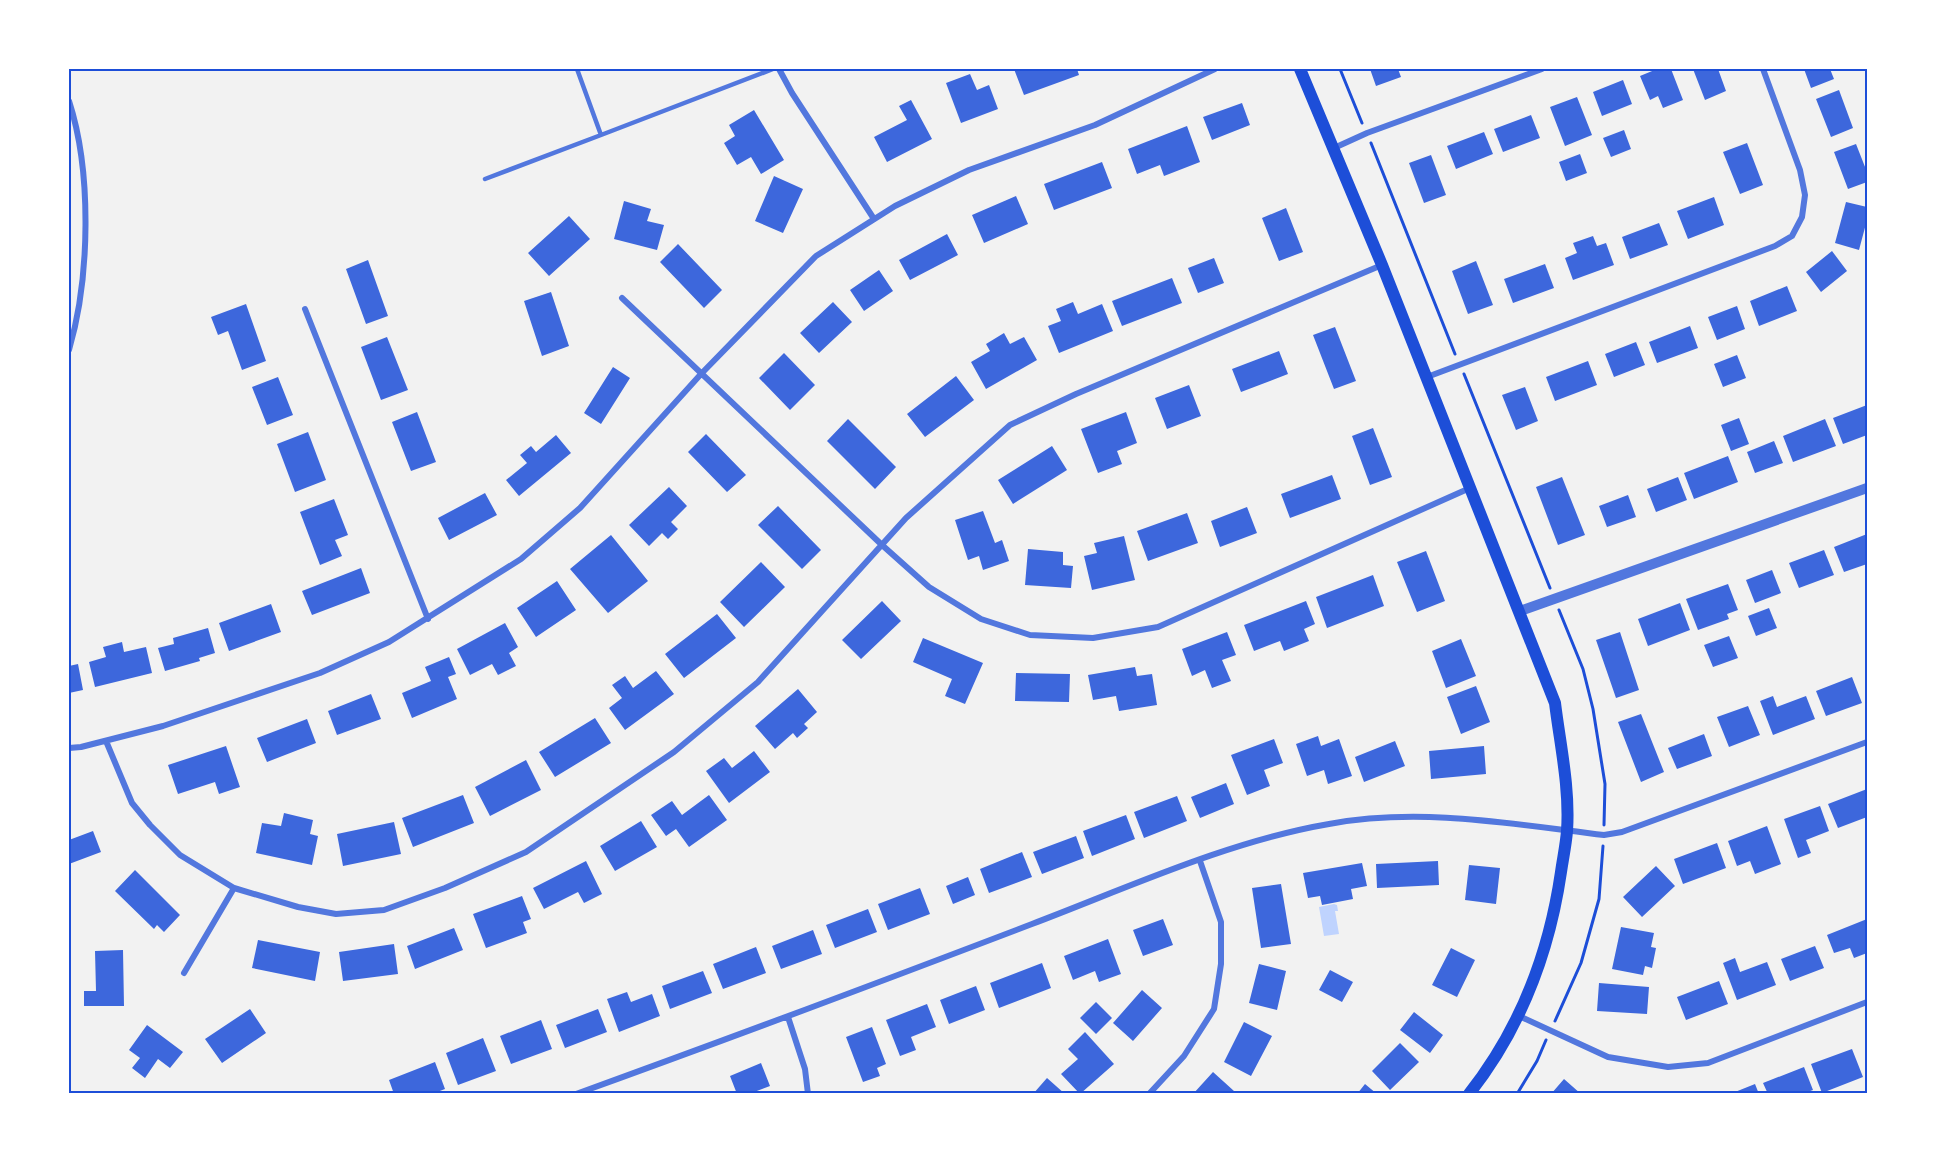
<svg xmlns="http://www.w3.org/2000/svg" width="1936" height="1163" font-family="'Zilla Slab',serif">
  <rect width="100%" height="100%" fill="#f2f2f2"/>
  <path fill="#bfd3fe" d="M1334 904 1337 905 1338 911H1335L1339 934 1324 936 1319 907Z"/>
  <path fill="#3d67dc" d="M1014 69H1077L1079 75 1024 95Z
    M1370 69H1398L1401 77 1376 86Z
    M1657 69H1671L1683 100 1663 108 1658 96 1650 100 1640 76Z
    M1693 69H1718L1726 91 1705 100Z
    M1804 69H1830L1834 79 1811 88Z
    M970 74 977 90 989 85 998 109 961 123 946 83Z
    M1623 80 1632 104 1602 116 1593 92Z
    M1839 90 1853 128 1831 137 1816 99Z
    M1577 97 1592 135 1565 146 1550 107Z
    M911 100 932 139 887 162 874 137 907 120 899 106Z
    M1242 103 1250 125 1212 140 1203 117Z
    M754 110 784 160 761 174 751 157 737 165 724 143 735 136 729 125Z
    M1531 115 1540 138 1503 152 1494 129Z
    M1187 126 1200 162 1164 176 1160 165 1137 174 1128 149Z
    M1624 130 1631 149 1611 157 1603 138Z
    M1484 132 1493 154 1456 169 1447 146Z
    M1747 143 1763 185 1740 194 1723 152Z
    M1856 144 1867 172V182L1848 189 1834 152Z
    M1580 154 1587 173 1566 181 1559 162Z
    M1431 155 1446 195 1424 203 1409 163Z
    M1102 162 1112 188 1054 210 1044 184Z
    M774 176 803 189 783 233 755 221Z
    M1016 196 1028 224 984 243 972 215Z
    M1714 197 1724 225 1688 239 1677 211Z
    M624 201 651 209 647 221 664 225 657 250 614 239Z
    M1846 202 1867 207V220L1859 250 1835 243Z
    M1286 208 1303 252 1279 261 1262 218Z
    M569 216 590 239 549 276 528 253Z
    M1659 223 1668 245 1630 259 1622 237Z
    M947 234 958 255 910 280 899 260Z
    M1593 236 1597 246 1606 243 1614 265 1573 280 1565 258 1577 253 1573 243Z
    M678 244 722 290 704 308 660 262Z
    M1832 251 1847 271 1821 292 1806 272Z
    M1214 258 1224 283 1198 293 1188 268Z
    M368 260 388 316 366 324 346 269Z
    M1476 261 1493 305 1468 314 1452 271Z
    M1545 264 1554 288 1513 303 1504 279Z
    M879 270 893 291 864 311 850 290Z
    M1172 278 1182 303 1122 326 1112 301Z
    M1787 286 1797 311 1759 326 1750 301Z
    M551 292 569 346 542 356 524 301Z
    M833 302 852 322 819 353 800 333Z
    M1073 302 1078 314 1102 304 1113 331 1059 353 1048 326 1061 321 1056 309Z
    M246 304 266 361 242 370 228 331 218 335 211 317Z
    M1737 306 1745 329 1717 340 1708 317Z
    M1690 326 1698 348 1657 363 1649 342Z
    M1335 327 1356 381 1334 389 1313 335Z
    M1004 333 1010 344 1024 337 1037 360 986 389 971 362 990 351 986 344Z
    M387 337 408 390 381 400 361 347Z
    M1636 342 1645 365 1614 377 1605 354Z
    M1279 351 1288 374 1241 392 1232 369Z
    M784 353 815 385 790 410 759 378Z
    M1737 355 1746 378 1723 387 1714 364Z
    M1588 361 1597 385 1555 401 1546 377Z
    M613 367 630 378 601 424 584 413Z
    M956 376 974 400 925 437 907 414Z
    M278 377 293 415 267 425 252 387Z
    M1189 385 1201 416 1167 429 1155 398Z
    M1525 387 1538 421 1516 430 1502 395Z
    M1867 405V435L1843 444 1833 418Z
    M417 412 436 462 411 471 392 422Z
    M1126 412 1137 443 1117 451 1122 464 1098 473 1081 429Z
    M1739 418 1749 444 1731 451 1721 425Z
    M848 419 896 467 875 489 827 441Z
    M1825 419 1836 446 1793 462 1783 436Z
    M1373 428 1392 477 1370 485 1352 436Z
    M308 432 326 480 295 492 277 444Z
    M706 434 746 475 727 492 688 452Z
    M556 435 571 453 519 496 506 480 527 463 520 455 531 446 536 452Z
    M1774 441 1783 463 1755 473 1747 452Z
    M1052 446 1067 470 1013 504 998 480Z
    M1728 456 1738 482 1694 499 1684 473Z
    M1332 475 1341 499 1290 518 1281 494Z
    M1562 477 1585 535 1558 545 1536 487Z
    M1678 477 1687 500 1656 512 1647 489Z
    M669 487 687 506 671 522 678 529 668 539 662 533 649 546 629 525Z
    M485 493 497 515 449 540 438 518Z
    M1628 495 1636 517 1607 527 1599 506Z
    M334 499 348 535 335 540 342 556 320 565 300 512Z
    M778 506 821 550 802 569 758 525Z
    M1247 507 1257 533 1220 547 1211 521Z
    M983 511 995 543 1002 540 1009 561 983 570 979 556 968 560 955 520Z
    M1187 513 1198 543 1148 561 1137 531Z
    M1867 534V564L1844 572 1834 547Z
    M611 535 648 581 608 613 570 569Z
    M1124 536 1135 580 1092 590 1084 556 1097 553 1094 543Z
    M1028 549 1063 552V565L1073 566 1071 588 1025 585Z
    M1824 550 1834 575 1799 588 1789 563Z
    M1426 551 1445 601 1417 612 1397 562Z
    M761 562 785 587 744 627 720 602Z
    M361 568 370 593 312 615 302 591Z
    M1772 570 1781 593 1755 603 1746 580Z
    M1373 575 1384 606 1327 628 1316 597Z
    M557 581 576 610 536 637 517 608Z
    M1728 584 1738 610 1727 614 1729 619 1698 630 1686 599Z
    M882 601 901 621 861 659 842 640Z
    M1306 601 1315 624 1304 629 1309 641 1284 651 1280 641 1254 651 1244 625Z
    M1680 603 1690 630 1648 646 1638 619Z
    M271 604 281 632 229 651 219 623Z
    M1769 608 1777 628 1756 636 1748 616Z
    M717 614 736 638 684 678 665 654Z
    M505 623 518 647 509 653 516 666 498 675 492 664 470 675 457 649Z
    M208 628 215 653 199 658 200 661 165 671 158 648 174 644 173 638Z
    M1227 632 1236 655 1222 660 1231 681 1212 688 1205 670 1192 676 1182 649Z
    M1620 632 1639 690 1616 698 1596 640Z
    M1729 636 1738 658 1713 667 1704 645Z
    M923 638 983 663 965 704 945 696 952 679 913 662Z
    M1461 639 1476 676 1446 688 1432 651Z
    M122 642 124 652 146 647 152 673 95 687 89 662 106 657 103 647Z
    M449 657 456 674 448 677 457 699 412 718 402 693 431 681 425 667Z
    M78 664 83 690 69 693V666Z
    M1135 667 1137 676 1152 674 1157 705 1119 711 1116 696 1093 700 1088 675Z
    M656 671 674 694 625 730 609 708 622 698 612 685 625 676 633 688Z
    M1016 673 1070 674 1069 702 1015 701Z
    M1852 677 1862 703 1826 716 1816 691Z
    M1476 686 1490 722 1461 734 1447 697Z
    M798 689 817 712 804 724 808 728 797 738 793 733 775 749 755 726Z
    M371 694 381 719 337 735 328 711Z
    M1773 696 1777 707 1806 696 1815 719 1773 735 1760 701Z
    M1748 706 1760 735 1729 747 1717 717Z
    M1641 714 1664 772 1641 782 1618 722Z
    M595 718 611 743 555 777 539 752Z
    M307 719 316 743 267 762 257 738Z
    M1704 734 1712 756 1677 769 1668 748Z
    M1318 736 1321 746 1339 739 1352 776 1328 784 1324 770 1307 776 1296 744Z
    M1274 739 1283 763 1264 770 1270 786 1247 795 1231 755Z
    M1395 741 1405 766 1364 782 1355 757Z
    M226 746 240 787 219 794 215 782 178 794 168 765Z
    M1484 746 1486 774 1431 779 1429 751Z
    M754 751 770 772 729 803 706 771 724 758 732 768Z
    M526 760 541 790 490 816 475 787Z
    M1226 783 1234 804 1200 818 1191 797Z
    M1867 789V817L1838 828 1828 804Z
    M463 795 474 823 413 847 402 818Z
    M709 795 727 820 689 847 676 829 666 836 651 815 672 801 682 815Z
    M1177 796 1187 821 1144 838 1134 812Z
    M1820 806 1829 831 1806 840 1811 853 1798 858 1784 819Z
    M284 813 313 820 310 834 318 836 312 865 256 853 262 823 281 826Z
    M1126 815 1135 839 1092 856 1083 831Z
    M641 821 657 847 615 871 600 846Z
    M394 822 401 854 343 866 337 834Z
    M1767 826 1781 864 1755 874 1750 861 1737 866 1728 841Z
    M93 831 101 852 69 864V840Z
    M1076 836 1084 858 1042 874 1033 852Z
    M1717 843 1726 868 1683 884 1674 859Z
    M1022 852 1032 877 989 893 980 869Z
    M586 861 602 894 584 903 578 892 544 909 533 888Z
    M1438 861 1439 885 1377 888 1376 864Z
    M1362 863 1367 886 1351 889 1353 899 1322 905 1320 896 1308 898 1303 873Z
    M1469 865 1500 868 1496 904 1465 900Z
    M1656 866 1675 886 1642 917 1623 897Z
    M135 870 180 915 164 932 157 925 154 929 115 891Z
    M968 877 975 895 953 904 946 886Z
    M1281 884 1291 944 1261 948 1252 888Z
    M920 888 930 914 888 930 878 904Z
    M522 896 531 919 523 922 527 933 486 948 473 914Z
    M868 909 877 932 835 948 826 925Z
    M1163 919 1173 945 1143 956 1133 930Z
    M1867 919V953L1854 958 1850 948 1834 953 1827 935Z
    M1621 927 1654 933 1651 947 1656 948 1652 968 1645 966 1643 975 1612 969Z
    M454 928 463 950 415 969 407 946Z
    M813 930 822 954 781 969 772 946Z
    M1108 939 1121 974 1099 982 1095 971 1073 980 1064 956Z
    M258 940 320 952 315 981 252 968Z
    M394 944 398 974 343 981 339 952Z
    M1815 946 1824 968 1790 981 1781 959Z
    M756 947 766 973 723 989 713 964Z
    M1451 948 1475 960 1457 997 1432 985Z
    M123 950 124 1006H84V991H96L95 951Z
    M1735 958 1740 972 1767 962 1776 985 1737 1000 1723 963Z
    M1042 963 1051 988 999 1008 990 983Z
    M1259 964 1286 971 1277 1010 1249 1003Z
    M1330 970 1353 982 1342 1002 1319 990Z
    M703 971 712 993 670 1009 662 986Z
    M1719 981 1728 1004 1686 1020 1677 997Z
    M1599 983 1649 987 1647 1014 1597 1011Z
    M976 986 985 1010 949 1024 940 1000Z
    M1142 990 1162 1008 1133 1041 1113 1023Z
    M627 992 631 1002 652 994 660 1016 619 1032 607 999Z
    M1096 1002 1112 1018 1096 1034 1080 1018Z
    M927 1004 936 1027 911 1037 916 1050 900 1056 886 1020Z
    M250 1009 266 1033 222 1063 205 1039Z
    M598 1009 607 1032 565 1048 556 1025Z
    M1414 1012 1443 1035 1430 1053 1400 1030Z
    M541 1020 552 1049 511 1064 500 1036Z
    M1244 1022 1272 1036 1251 1076 1224 1062Z
    M147 1025 183 1052 170 1068 158 1059 145 1078 132 1068 140 1058 129 1050Z
    M872 1027 886 1064 877 1068 880 1076 863 1082 846 1037Z
    M1085 1032 1114 1064 1080 1094 1061 1074 1078 1059 1068 1049Z
    M483 1038 496 1071 458 1085 446 1053Z
    M1400 1043 1419 1062 1390 1090 1372 1071Z
    M1852 1049 1863 1077 1822 1093 1811 1064Z
    M435 1062 445 1089 432 1094H394L389 1080Z
    M761 1063 770 1086 749 1094H737L730 1076Z
    M1804 1067 1813 1090 1802 1094H1768L1763 1083Z
    M1213 1072 1234 1091 1231 1094H1193Z
    M1047 1078 1065 1094H1033Z
    M1564 1079 1581 1094H1551Z
    M1365 1084 1377 1094H1357Z
    M1755 1084 1759 1094H1730Z"/>
  <g fill="none" stroke-linecap="round" stroke-linejoin="round">
    <path stroke="#1d4ed8" stroke-width="3" d="M1340 69 1362 123
      M1371 143 1455 354
      M1464 374 1550 588
      M1559 610 1583 669 1593 709 1605 784 1604 825
      M1555 1021 1581 963 1599 899 1603 846
      M1517 1094 1537 1061 1546 1040"/>
    <path stroke="#5277de" stroke-width="4.5" d="M577 69 601 135 773 69
      M485 179 601 135"/>
    <path stroke="#5277de" stroke-width="6" d="M779 69 792 93 874 219
      M69 101C92 172 90 278 69 350
      M1334 148 1367 133 1542 69
      M622 298 882 545 929 587 981 619 1030 635 1093 638 1158 627 1470 488
      M305 309 428 619
      M1427 377 1775 246 1792 236 1802 217 1805 195 1800 170 1763 69
      M106 741 132 803 150 825 180 855 234 888 298 907 336 914 384 910 445 888 526 852 674 752 758 682 906 518 1010 425 1076 394 1382 265
      M69 748 81 747 163 726 320 673 389 642 521 559 580 508 701 374 816 256 895 206 969 170 1095 125 1215 69
      M184 973 234 888
      M1519 1016 1608 1057 1668 1067 1708 1063 1867 1002
      M788 1017 805 1069 808 1094
      M576 1094C728 1039 880 982 1032 924 1127 888 1229 841 1329 824 1420 807 1513 824 1604 835L1622 832 1867 742
      M1149 1094 1184 1056 1214 1009 1221 964V922L1200 861"/>
    <path stroke="#5277de" stroke-width="10" d="M1520 611 1867 488"/>
    <path stroke="#1d4ed8" stroke-width="12" d="M1300 69 1382 265 1555 703C1560 744 1570 788 1567 831 1566 844 1563 858 1561 872 1549 954 1521 1028 1469 1094"/>
  </g>
  <rect width="1936" height="1163" fill="none" stroke="#ffffff" stroke-width="141"/>
  <rect x="70" y="70" width="1796" height="1022" fill="none" stroke="#1d4ed8" stroke-width="2"/>
</svg>
